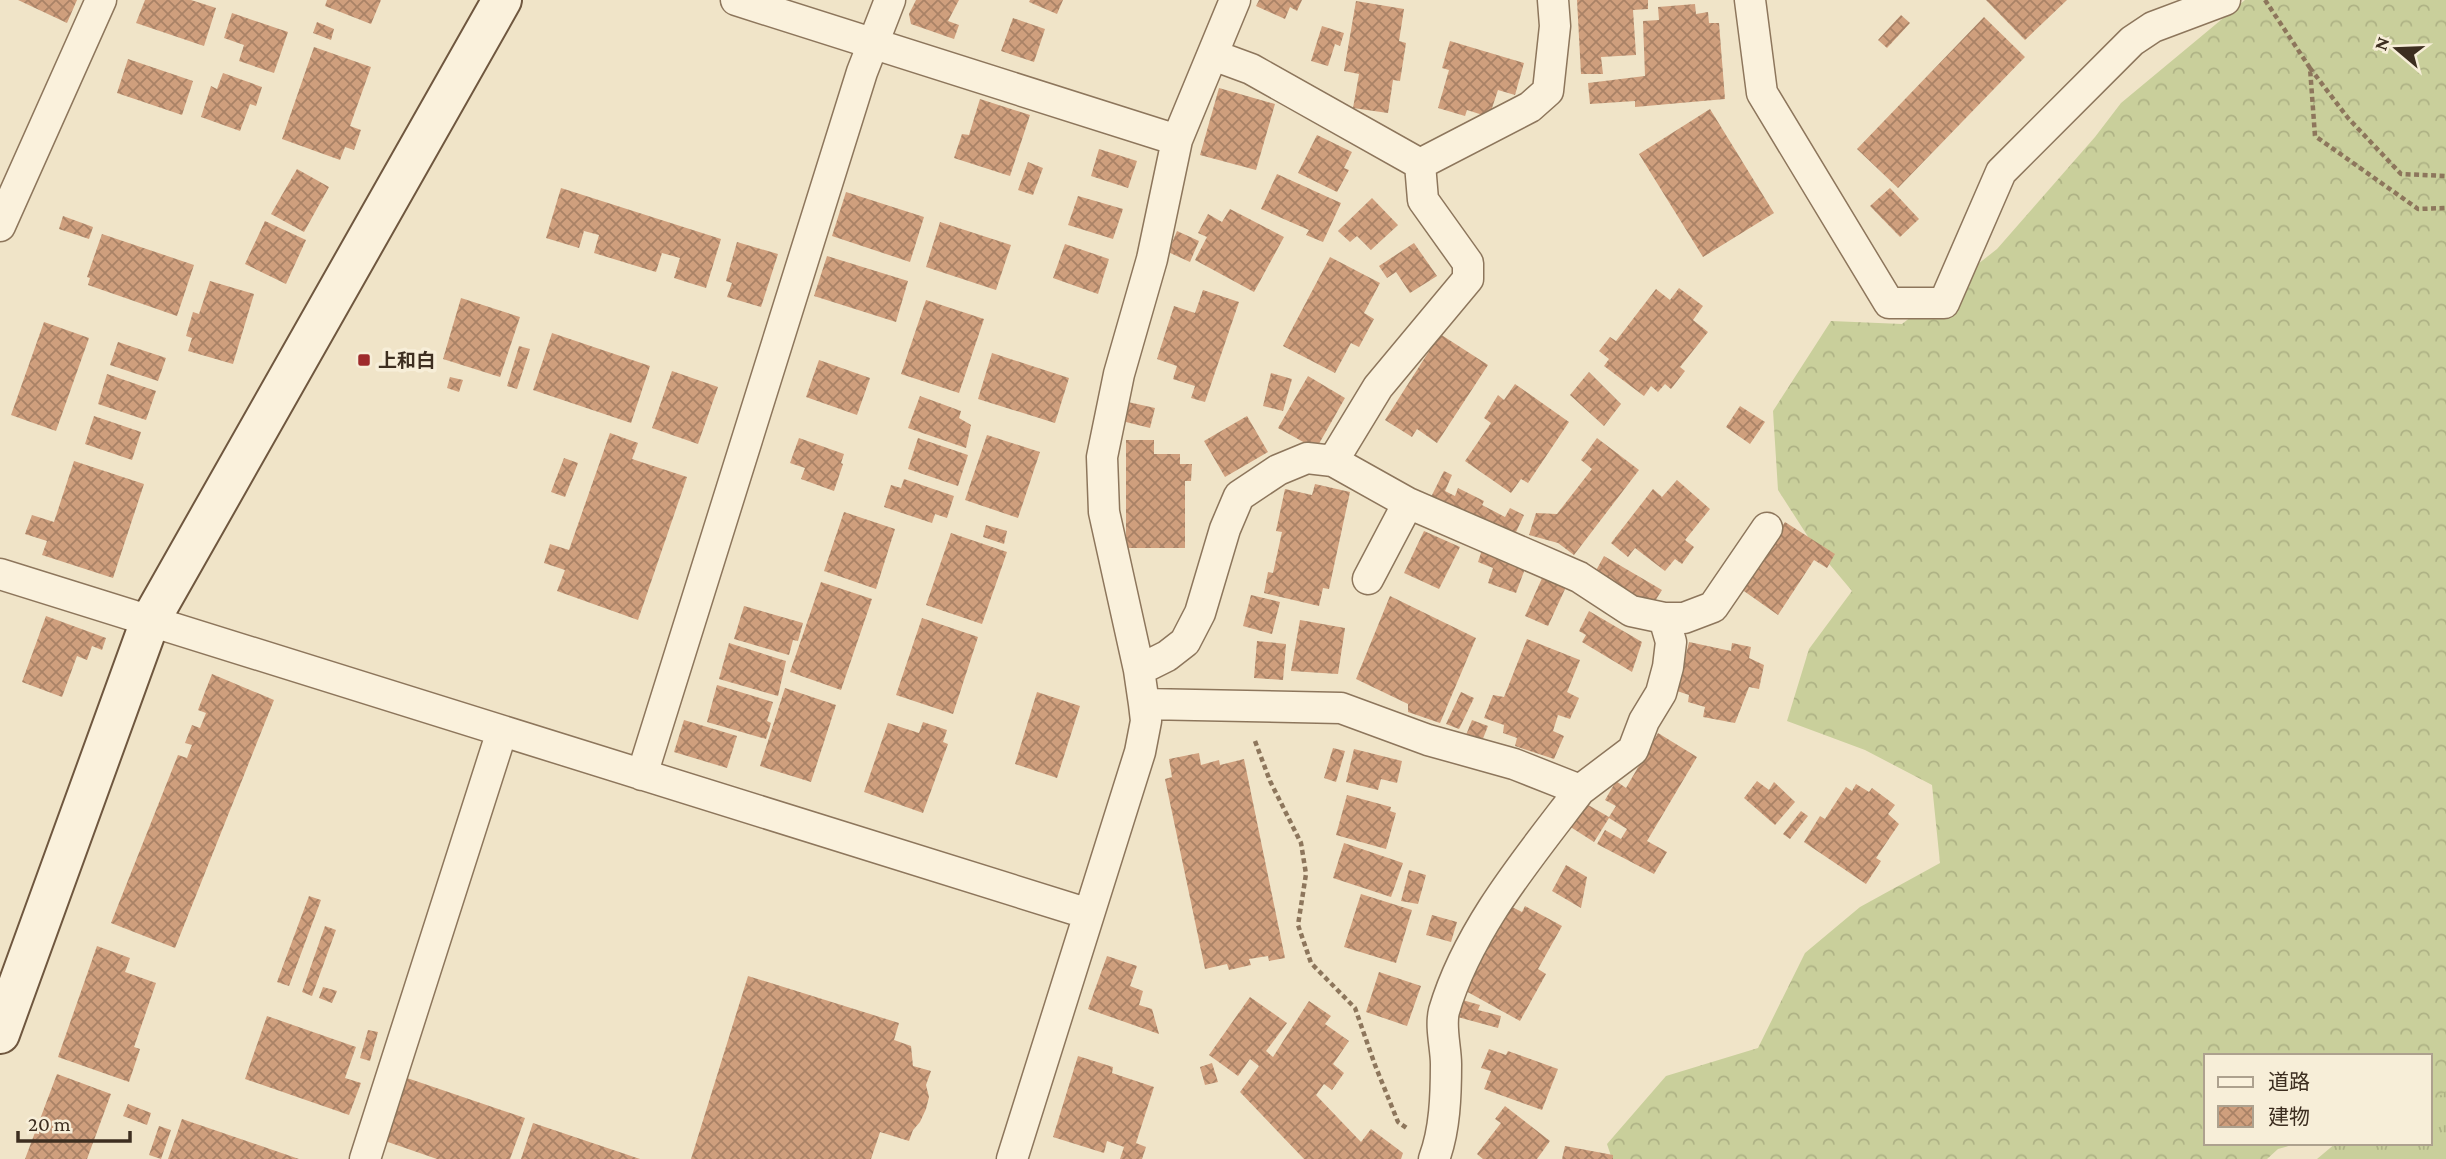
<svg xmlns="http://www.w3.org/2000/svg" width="2446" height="1159" font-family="'Crimson Pro','Noto Sans JP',serif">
  <defs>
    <pattern id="grass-tufts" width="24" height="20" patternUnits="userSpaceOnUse" patternTransform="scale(1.75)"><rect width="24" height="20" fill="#c9cf9b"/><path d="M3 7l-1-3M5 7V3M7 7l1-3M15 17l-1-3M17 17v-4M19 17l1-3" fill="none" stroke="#aeb285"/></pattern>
    <pattern id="forest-crowns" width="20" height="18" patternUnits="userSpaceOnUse" patternTransform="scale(1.75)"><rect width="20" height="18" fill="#c9cf9b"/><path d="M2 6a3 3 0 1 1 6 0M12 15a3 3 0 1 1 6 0" fill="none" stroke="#aeb285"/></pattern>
    <pattern id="building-cross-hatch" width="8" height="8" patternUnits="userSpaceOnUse" patternTransform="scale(1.75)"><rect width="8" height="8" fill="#cf9f7d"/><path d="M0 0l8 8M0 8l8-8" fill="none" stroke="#a98266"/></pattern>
  </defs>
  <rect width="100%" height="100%" fill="#f0e4c8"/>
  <path fill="url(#grass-tufts)" d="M2446 1050V1159H2317L2336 1143H2430V1063Z"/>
  <path fill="url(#forest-crowns)" d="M2245 0H2446V1091L2430 1103V1056H2206V1143H2299L2278 1149 2267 1159H1612L1607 1144 1666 1076 1758 1048 1805 953 1860 907 1940 863 1932 785 1865 750 1787 721 1809 649 1852 591 1814 546 1778 490 1773 411 1831 321 1902 324 1997 249 2095 137 2121 103Z"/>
  <path fill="url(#building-cross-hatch)" d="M18 0H77L67 23Z
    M145 0H191L216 8 204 46 136 23Z
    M327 0H381L371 24 325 6Z
    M916 0H959L948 21 959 25 954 39 911 24 909 14Z
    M1030 0H1063L1057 14 1029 2Z
    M1259 0H1302L1297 11 1290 7 1285 19 1256 6Z
    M1577 0H1648V9L1633 10 1636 55 1601 57 1603 74H1581Z
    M1986 0H2067L2025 40Z
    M1356 1 1404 9 1399 41 1406 43 1400 81 1393 80 1388 113 1353 108 1359 74 1344 71Z
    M1695 4 1696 14 1708 12 1709 23H1719L1725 99 1635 107V101L1590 104 1588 83 1645 76 1643 21 1659 20 1658 7Z
    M232 13 288 32 274 73 239 61 244 45 224 38Z
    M1901 15 1910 23 1887 48 1878 40Z
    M1984 17 2025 57 1898 188 1857 149Z
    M1013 18 1045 29 1034 62 1001 51Z
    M317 22 334 29 331 40 313 33Z
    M1322 26 1344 33 1340 46 1335 44 1328 66 1311 61Z
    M1450 41 1524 63 1515 95 1498 90 1489 117 1467 110 1465 116 1438 108 1449 70 1442 68Z
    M314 47 371 67 350 126 361 130 354 150 345 147 340 160 282 139Z
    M128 59 193 81 182 115 117 93Z
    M223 73 262 87 256 106 250 104 240 131 201 117 211 86 217 89Z
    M1219 88 1275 104 1256 170 1200 155Z
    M980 99 1030 115 1010 176 954 158 962 134 969 135Z
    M1710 109 1774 213 1703 257 1639 154Z
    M1317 135 1352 152 1344 168 1349 170 1337 192 1298 173Z
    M1099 149 1137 161 1128 188 1091 176Z
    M1028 162 1043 168 1033 195 1018 190Z
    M297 169 329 187 304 232 271 214Z
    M1277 174 1341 203 1323 242 1306 235 1309 230 1261 209Z
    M561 188 721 239 706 288 674 278 680 258 662 253 656 272 594 253 599 235 584 231 579 248 546 238Z
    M1890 188 1919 219 1900 237 1870 206Z
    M846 192 924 217 910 262 832 236Z
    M1078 196 1123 209 1113 239 1068 225Z
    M1372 198 1398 225 1371 250 1357 236 1350 242 1338 231Z
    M1230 209 1284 237 1254 292 1195 260 1207 237 1198 233 1208 214 1222 222Z
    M63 216 93 227 89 239 59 229Z
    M265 221 306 240 286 284 245 264Z
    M940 222 1011 245 996 290 926 267Z
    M1177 231 1199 241 1190 262 1168 252Z
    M102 234 194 265 177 316 88 285 90 278 87 277Z
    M737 242 778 254 761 307 727 297 732 283 726 281Z
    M1414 243 1437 276 1410 293 1396 272 1387 278 1379 266Z
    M1065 244 1109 259 1098 294 1053 278Z
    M827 256 908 281 896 322 814 296Z
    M1330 257 1380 283 1364 313 1374 319 1359 347 1351 343 1335 373 1283 346Z
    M210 281 254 294 233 364 188 351 192 338 186 336 193 312 199 314Z
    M1679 288 1703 306 1693 320 1708 332 1680 367 1685 371 1671 389 1665 384 1658 392 1651 386 1644 396 1604 366 1609 359 1599 351 1610 337 1616 341 1656 289 1670 300Z
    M1203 290 1239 302 1205 402 1191 398 1195 386 1173 379 1177 366 1157 359 1174 306 1195 313Z
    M461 298 520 317 500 377 443 359Z
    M926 300 984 319 959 393 901 374Z
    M44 322 89 338 56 431 11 415Z
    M552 333 650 366 631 423 533 390Z
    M1440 334 1488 365 1437 443 1417 429 1412 437 1385 420Z
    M118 342 166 358 158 381 110 365Z
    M519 346 530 349 517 389 507 386Z
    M992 353 1069 378 1055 423 978 399Z
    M819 360 870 378 857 415 806 397Z
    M672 371 718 387 698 444 652 428Z
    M1589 372 1621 404 1604 426 1570 395Z
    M1271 373 1292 379 1283 411 1263 406Z
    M107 374 156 391 146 420 98 404Z
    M1308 376 1345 398 1316 449 1278 428Z
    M450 377 463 380 459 392 447 388Z
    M1515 384 1569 422 1528 483 1521 479 1511 493 1465 461 1491 423 1484 418 1498 395 1504 400Z
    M920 396 961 411 959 418 971 425 966 448 908 428Z
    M1128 402 1155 408 1150 428 1122 421Z
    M1740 406 1765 422 1750 444 1726 427Z
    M94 416 141 432 132 460 85 444Z
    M1247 416 1268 452 1225 477 1204 441Z
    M610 433 638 443 632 459 687 477 638 620 557 591 565 570 544 563 550 544 569 550Z
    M987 435 1040 452 1018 518 965 500Z
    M799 438 844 454 841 463 843 464 834 491 801 479 805 468 790 463Z
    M918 438 968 455 958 486 908 469Z
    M1597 438 1639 470 1574 555 1558 543 1529 535 1536 513 1557 514 1592 469 1581 460Z
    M1126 440H1154V454H1180V464H1192L1191 481H1185V548H1126Z
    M564 458 578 463 565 497 551 492Z
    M74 461 144 484 113 578 42 555 47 541 25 534 32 515 54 522Z
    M1444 471 1452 475 1445 491 1455 496 1458 488 1484 501 1482 505 1505 517 1510 508 1524 515 1516 532 1487 524 1431 497Z
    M904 479 954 496 947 518 935 514 932 523 884 507 891 485 901 488Z
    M1677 480 1710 509 1685 540 1694 547 1682 564 1675 559 1665 571 1635 548 1628 557 1611 543 1653 489 1662 497Z
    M1315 484 1350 492 1329 589 1323 588 1319 606 1264 593 1268 572 1273 573 1282 532 1276 531 1285 489 1312 495Z
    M844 512 895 529 876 589 824 571Z
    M1785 522 1835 554 1827 568 1814 560 1778 615 1741 589Z
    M986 525 1007 531 1004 544 983 537Z
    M1424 531 1460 547 1439 589 1404 573Z
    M951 533 1007 552 982 624 926 605Z
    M1482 550 1526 566 1516 593 1488 583 1493 568 1478 562Z
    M1604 556 1662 590 1650 609 1593 576Z
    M1543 576 1566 587 1548 626 1525 616Z
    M821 582 872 599 841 690 790 672Z
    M1251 595 1280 602 1272 634 1243 626Z
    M1390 596 1476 638 1440 723 1408 712V704L1356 679Z
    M744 606 803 623 798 641 793 640 789 655 734 639Z
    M1589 611 1642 642 1632 672 1582 642 1586 635 1579 631Z
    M46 616 106 638 102 650 92 646 87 660 77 656 62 697 22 682Z
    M922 618 978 637 953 714 896 695Z
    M1300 620 1345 628 1338 674 1291 671Z
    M1527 639 1580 660 1567 692 1579 698 1570 719 1558 715 1553 731 1564 736 1554 759 1515 746 1517 738 1503 733 1504 725 1484 718 1493 695 1504 697Z
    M1257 641 1286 644 1283 680 1254 678Z
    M1689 642 1731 651 1732 643 1751 647 1749 658 1764 665 1759 689 1749 687 1735 723 1703 717 1705 707 1688 702 1689 695 1677 691Z
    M729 643 786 661 778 696 719 679Z
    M212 674 274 700 175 948 111 923 178 755 187 758 192 745 185 743 192 725 200 728 206 713 198 710Z
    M717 685 773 702 767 721 771 723 766 739 707 722Z
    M785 688 836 705 811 782 760 766Z
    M1037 692 1080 706 1057 778 1015 764Z
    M1461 692 1474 698 1459 729 1446 724Z
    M684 720 737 736 727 768 674 752Z
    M1472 720 1488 726 1482 741 1466 735Z
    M923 722 947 730 943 742 948 744 923 813 864 792 888 723 919 733Z
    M1658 733 1697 757 1647 841 1667 852 1654 874 1597 844 1605 830 1621 839 1627 829 1609 818 1594 842 1569 826 1583 802 1609 817 1616 806 1605 800 1616 781 1626 788Z
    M1333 748 1345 751 1336 782 1324 778Z
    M1354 749 1402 761 1397 783 1381 779 1378 790 1346 782Z
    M1199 753 1201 765 1219 760 1220 765 1244 759 1285 958 1269 961 1268 956 1249 959 1251 965 1229 970 1227 964 1205 969 1165 779 1172 777 1169 759Z
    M1757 781 1769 790 1774 782 1795 802 1775 825 1744 798Z
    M1856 784 1869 792 1872 788 1895 805 1888 814 1899 824 1876 858 1881 861 1866 884 1804 842 1820 816 1825 819 1846 787 1852 791Z
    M1347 795 1391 807 1390 811 1396 813 1386 849 1336 835Z
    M1801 811 1808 816 1790 839 1783 834Z
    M1344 843 1403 863 1391 897 1333 878Z
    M1566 865 1587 877 1581 908 1552 891Z
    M1409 870 1426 875 1418 904 1401 901Z
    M1361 894 1412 910 1396 963 1344 947Z
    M309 896 321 900 289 986 277 982Z
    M1510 906 1522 912 1525 906 1562 926 1538 969 1546 974 1520 1021 1464 990Z
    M1432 915 1457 922 1451 942 1426 935Z
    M325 926 336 930 312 996 302 992Z
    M97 946 130 958 125 972 156 983 134 1047 140 1049 129 1082 58 1057Z
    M1107 956 1137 966 1130 986 1143 991 1139 1005 1152 1009 1159 1034 1088 1009Z
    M1379 972 1421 986 1407 1026 1366 1012Z
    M748 976 899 1023 894 1040 911 1046 913 1066 931 1071 926 1085 929 1097 926 1109 920 1122 913 1130 909 1141 880 1132 871 1159H691Z
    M323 987 337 991 332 1003 319 998Z
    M1250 997 1287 1023 1266 1051 1273 1057 1309 1001 1331 1016 1325 1024 1349 1041 1333 1064 1344 1073 1332 1090 1324 1084 1316 1095 1361 1142 1371 1129 1403 1153 1401 1159H1304L1240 1092 1259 1066 1250 1059 1238 1076 1209 1055Z
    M1459 999 1480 1005 1478 1010 1501 1016 1498 1028 1454 1016Z
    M267 1016 356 1047 345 1078 361 1083 349 1115 245 1079Z
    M368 1030 378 1032 370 1061 360 1058Z
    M1489 1049 1506 1055 1508 1051 1558 1069 1542 1110 1484 1089 1491 1071 1481 1068Z
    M1078 1056 1113 1067 1112 1073 1154 1087 1136 1143 1146 1147 1142 1159H1120L1124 1147 1107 1141 1104 1153 1053 1137Z
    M1212 1063 1218 1082 1205 1085 1200 1067Z
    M57 1074 111 1094 87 1159H25Z
    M407 1078 525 1118 510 1159H437L385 1141Z
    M128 1104 151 1113 147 1125 123 1116Z
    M1505 1106 1550 1141 1537 1159H1483L1477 1154 1501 1123 1495 1119Z
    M182 1119 299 1159H168Z
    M533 1123 640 1159H521Z
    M159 1126 171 1130 161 1159 149 1155Z
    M1565 1146 1613 1155V1159H1562Z"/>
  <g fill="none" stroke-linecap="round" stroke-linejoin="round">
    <g stroke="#8d765c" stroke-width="33">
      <path id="street" d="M736 0 1177 140
        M1750 0 1762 93 1889 303H1944L2001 172 2132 41 2153 27 2225 0
        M1213 55 1251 69 1420 164 1530 107 1548 91 1555 26 1553 0
        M0 226 101 0
        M1333 461 1378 387 1468 279V263L1423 200 1420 164
        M1408 503 1579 577 1631 611 1664 618H1684L1713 607 1767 528
        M0 574 1089 914
        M1139 670 1167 656 1185 642 1200 613 1225 529 1239 496 1278 470 1307 458 1333 461 1408 503 1368 579
        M1144 704 1341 708 1428 740 1514 764 1580 790 1633 750 1644 721 1661 693 1668 667 1671 642 1664 618
        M642 775 862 72 890 0
        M365 1159 502 731
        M1012 1159 1140 752 1146 721 1144 704 1139 670 1104 512 1102 457 1119 374 1152 259 1177 140 1235 0
        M1434 1159C1445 1130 1446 1095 1446 1064 1446 1048 1440 1027 1444 1011 1468 929 1529 857 1580 790"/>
    </g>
    <g stroke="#6f573f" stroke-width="42">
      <path id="secondary" d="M0 1034 150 621 502 0"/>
    </g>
    <path stroke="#8d765c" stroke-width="4.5" stroke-dasharray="5 3.5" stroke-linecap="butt" d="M2265 0 2310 68 2315 136 2418 209 2446 208
      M2310 68 2348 118 2401 174 2446 176
      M1255 741 1270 781 1301 843 1306 874 1298 925 1311 963 1355 1008 1375 1065 1398 1122 1408 1129"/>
    <use href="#street" stroke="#faf1dc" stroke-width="30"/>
    <use href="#secondary" stroke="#faf1dc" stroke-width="38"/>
  </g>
  <rect fill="#9e2a2b" stroke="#f7eed8" stroke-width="2.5" x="357" y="353" width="14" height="14" rx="3.5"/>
  <g text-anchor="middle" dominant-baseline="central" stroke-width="7" stroke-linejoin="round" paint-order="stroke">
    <g font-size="19" font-weight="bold" fill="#3d2e20" stroke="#f7eed8" text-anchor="start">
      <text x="378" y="360">上和白</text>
    </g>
  </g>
  <rect x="2204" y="1054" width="228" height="91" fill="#f7eed8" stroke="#ada18e" stroke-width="2"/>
  <rect x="2218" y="1077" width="35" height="10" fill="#faf1dc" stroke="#ada18e" stroke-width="2"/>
  <text x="2268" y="1089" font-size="21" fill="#3d2e20">道路</text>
  <rect x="2218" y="1106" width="35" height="21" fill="url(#building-cross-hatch)" stroke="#ada18e" stroke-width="2"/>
  <text x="2268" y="1124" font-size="21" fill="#3d2e20">建物</text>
  <g transform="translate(2397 49) rotate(289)" stroke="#f7eed8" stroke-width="5" paint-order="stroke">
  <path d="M0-5L12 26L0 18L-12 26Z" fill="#3d2e20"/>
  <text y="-10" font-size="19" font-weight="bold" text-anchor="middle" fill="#3d2e20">N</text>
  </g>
  <path d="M18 1131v10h112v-10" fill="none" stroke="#3d2e20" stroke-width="3.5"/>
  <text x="28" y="1131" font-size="21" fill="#3d2e20" stroke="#f7eed8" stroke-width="5" paint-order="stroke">20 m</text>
</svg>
